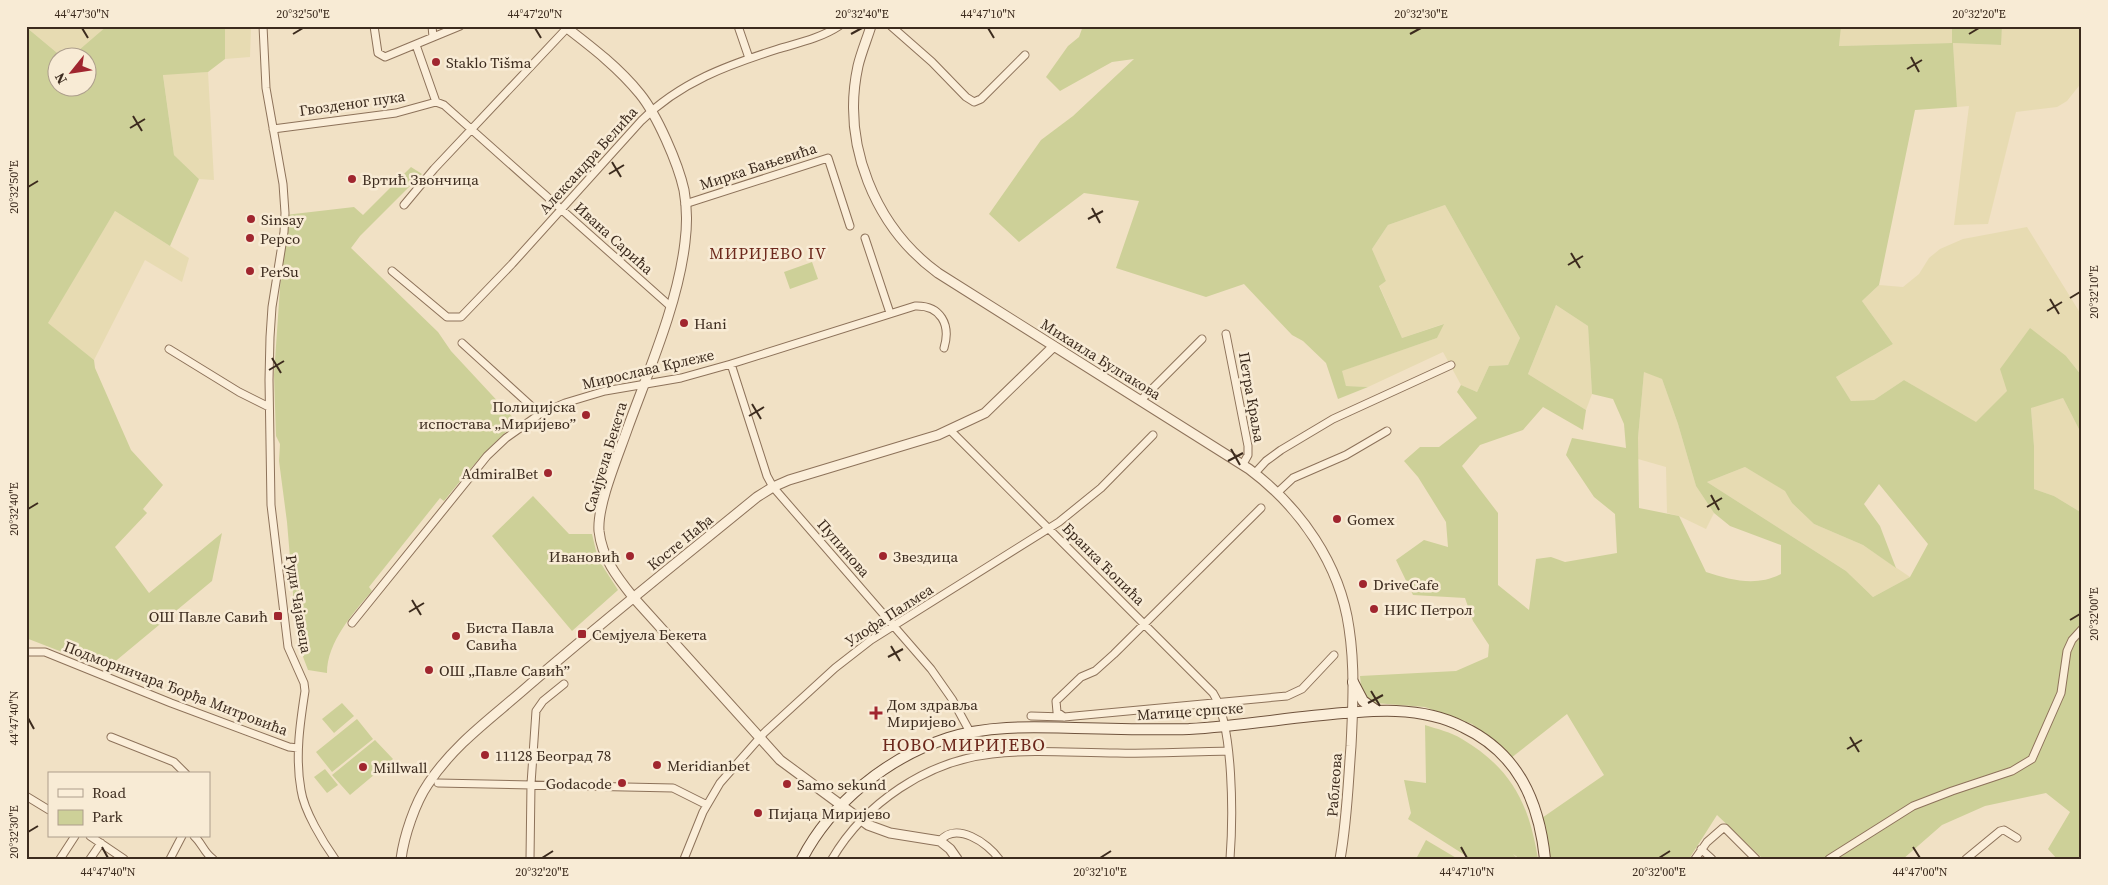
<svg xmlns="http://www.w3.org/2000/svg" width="2108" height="885" font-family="'Source Serif 4',serif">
  <rect width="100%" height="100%" fill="#f1e1c5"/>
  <path fill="#e7dbb2" d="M107 26 85 58 62 57 26 27Z
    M225 26H251L250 57 225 59Z
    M1840 26H1952L1953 43 2000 45 2002 26H2082V82L2067 101 2057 107 2016 112 1988 224 1954 225 1969 106 1957 107 1953 43 1839 46Z
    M208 72 214 180 199 179 174 155 163 74Z
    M1445 205 1520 338 1508 365 1489 366 1477 392 1461 385 1443 352 1368 387 1346 386 1341 371 1437 338 1443 324 1402 338 1379 285 1386 281 1372 249 1388 225Z
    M115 211 189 258 182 282 145 260 94 360 47 323Z
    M2027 227 2082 316V376L2066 356 2008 391 1976 423 1904 380 1874 400 1851 401 1836 377 1893 344 1862 301 1879 285 1903 287 1919 274 1929 258 1940 249 1963 239Z
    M1556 305 1588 326 1592 394 1586 410 1528 374Z
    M1644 371 1662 379 1678 424 1696 486 1714 513 1706 529 1679 516 1667 513 1666 467 1638 459V438Z
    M2063 398 2082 435V513L2054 496 2034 489V446L2031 407Z
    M1745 467 1786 491 1792 503 1814 524 1863 545 1910 577 1873 597 1846 571 1707 482Z"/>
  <path fill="#cdd098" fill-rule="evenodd" d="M107 26H225V59L208 72 163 75 174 155 199 179 170 246 115 211 48 323 94 360 95 368 131 450 163 485 143 509 147 513 115 547 149 593 222 533 212 581 106 669 26 638V27L62 57 58 58V88H88V58L71 57Z
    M1083 26H1841L1839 46 1952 43V26H2002L2001 45 1953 43 1957 107 1915 110 1879 285 1862 301 1893 344 1836 377 1851 401 1874 400 1904 380 1976 422 2007 391 2000 369 2030 328 2066 356 2082 376V435L2063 398 2031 408 2034 446V489L2054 496 2082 513V859H2057L2048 849 2070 812 2046 793 1985 806 1942 825 1903 859H1763L1717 815 1689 859H1547L1539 820 1604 775 1567 714 1511 758 1493 740 1472 724 1425 707 1375 703 1367 697 1361 687 1360 676 1456 671 1488 657 1489 645 1473 621 1465 598 1413 595 1396 560 1424 540 1448 547 1446 522 1418 477 1404 461 1420 447H1439L1477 418 1457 392 1461 385 1477 392 1489 366 1508 365 1520 338 1445 205 1388 225 1372 249 1386 281 1379 286 1402 338 1444 324 1437 338 1342 371 1346 386 1368 387 1338 399 1326 363 1303 341 1292 335 1244 284 1206 297 1116 268 1139 201 1084 193 1019 242 989 214 1041 140 1073 116 1134 59 1112 62 1060 91 1046 77 1068 46 1079 37ZM1556 305 1588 326 1592 394 1613 399 1624 424 1626 448 1572 438 1566 455 1594 497 1615 514 1617 553 1565 562 1551 557 1536 559 1529 610 1498 585V513L1462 466 1480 445 1523 430 1543 407 1583 430 1586 410 1528 374ZM1644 372 1662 379 1678 424 1696 486 1714 513 1730 526 1781 545V574C1756 587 1731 580 1706 572L1679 516 1639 508 1638 438ZM1745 467 1785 491 1792 503 1814 524 1863 545 1896 568 1880 526 1864 504 1879 484 1928 544 1910 577 1873 597 1846 571 1707 482Z
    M411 167 422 174 360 236 351 248 438 332 451 351 517 422C489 446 467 472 444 501L440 498 369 587 372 591C353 613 327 642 327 673L308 670 297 641 287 522 279 461 280 444 276 436 274 375 285 215 354 207 363 215Z
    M812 262 818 279 790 289 784 272Z
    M533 496 569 534H592L598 559 618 590 572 631 492 536Z
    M342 703 354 716 334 733 322 719Z
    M357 719 373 739 332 772 316 752Z
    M1425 725C1437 729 1451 732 1462 739 1511 768 1529 803 1538 859H1520L1513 854 1518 859H1471L1408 819 1411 813 1404 780 1426 783Z
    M375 740 393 759 350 795 332 775Z
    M325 769 338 785 327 793 314 777Z
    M1426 840 1458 859H1416Z"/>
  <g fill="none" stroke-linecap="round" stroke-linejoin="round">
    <g stroke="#8d725a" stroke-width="9">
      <path id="minor" d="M263 26 266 88 283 184 285 213 284 232 272 307 270 337 269 380 271 505 288 647 304 683 305 691C300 723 295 757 301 790 304 811 323 842 335 859
        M374 26 378 53 385 57 460 26
        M432 26 433 37
        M738 26 749 58
        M891 26 932 62 966 97 974 102 981 99 1025 55
        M416 45 436 102
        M436 102 444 105 670 306
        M273 129 396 113 436 102
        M685 204 828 158 850 226
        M404 205 434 169 567 28
        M865 238 890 313
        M392 271 447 317H461L512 264 641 121C680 82 728 65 778 49 798 43 821 38 839 26
        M1226 334 1248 446V455L1243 464
        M462 343 540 414
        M169 349 239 392 269 407
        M731 364 767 476 773 487 931 669 952 699 970 732
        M1141 400 1202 339
        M950 430 1213 693C1234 726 1233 819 1230 859
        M1255 473 1266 461 1281 450 1333 419 1451 365
        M1277 493 1293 478 1346 455 1387 431
        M352 623 487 456 506 438 540 414 565 403 605 391 681 378 731 364 915 306C941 305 951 325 944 348
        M26 652H45L171 703 289 747 298 748
        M1031 716 1064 717 1287 696 1302 689 1334 655
        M1064 717 1057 712 1056 701 1081 677 1095 671 1114 654 1261 508
        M111 737 174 762 186 774
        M438 783 673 788 707 805
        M26 796 49 810
        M90 836 124 859
        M194 836C202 843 204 853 213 859
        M940 841C956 821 988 843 999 859
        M1701 849 1712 859
        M60 859 75 836
        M90 859 101 843
        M170 859 182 836
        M530 859 531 784 536 711 543 701 564 684
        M684 859 703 812 720 783 764 733 835 668 871 640 1059 522 1101 488 1153 435
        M832 859C865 803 927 761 992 754 1033 749 1076 753 1117 753 1154 754 1191 752 1227 751
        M1695 859 1707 842 1723 828H1725L1756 859
        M1829 859 1913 806 1952 791 2012 771 2032 759 2061 693 2067 651 2072 640 2082 629
        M1966 859 2000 831 2004 830 2017 838"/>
    </g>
    <g stroke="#8d725a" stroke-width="11">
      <path id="tertiary" d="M568 26 567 28C593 48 619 68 640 94 657 115 678 163 684 190 687 206 687 226 685 242 678 304 648 372 627 430 618 456 597 505 599 531 602 558 617 577 633 597L780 760 868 825 890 833 940 841 950 849 957 859
        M871 26C867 39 861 53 858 66 841 144 875 227 938 273L1249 469C1300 507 1340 564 1349 628 1355 667 1353 707 1351 746 1348 784 1347 821 1340 859
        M401 859C404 836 415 803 428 784 454 744 493 717 528 686 603 621 680 560 757 497L773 487 789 480 938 435 985 413 1054 346"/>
    </g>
    <g stroke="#6f533d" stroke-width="12">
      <path id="secondary" d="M1353 682 1363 701 1377 711
        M802 859C831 803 888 757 948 738 989 725 1032 727 1075 728 1113 729 1151 730 1189 729 1241 726 1292 717 1343 713 1360 712 1378 710 1396 711 1420 712 1442 716 1463 727 1518 753 1539 801 1545 859"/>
    </g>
    <use href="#minor" stroke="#fbeed9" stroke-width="7"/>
    <use href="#tertiary" stroke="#fbeed9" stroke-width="9"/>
    <use href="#secondary" stroke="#fbeed9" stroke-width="10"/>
  </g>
  <path fill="none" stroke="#3c2b1e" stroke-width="2" d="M82 28 88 38M535 28 541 38M988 28 994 38M293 34 303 28M851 34 862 28M1410 34 1421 28M1969 34 1979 28M1911 57 1919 72M1907 69 1922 60M133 116 142 131M130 128 145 119M612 162 621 177M609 174 624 165M28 187 38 181M1092 208 1100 223M1088 219 1103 211M1571 253 1580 268M1568 265 1583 256M2070 298 2080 292M2050 299 2059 314M2047 311 2062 302M272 358 281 373M269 370 284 361M752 404 761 419M749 416 764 407M1231 449 1240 465M1228 461 1243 453M1711 495 1719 510M1707 507 1722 498M28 509 38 503M412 600 421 615M409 612 424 603M2070 620 2080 614M891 646 900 661M888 657 903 649M1371 691 1380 706M1368 703 1383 695M28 718 34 729M1850 737 1859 752M1847 749 1862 740M28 832 38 826M102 847 108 858M1461 847 1467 858M1913 847 1920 858M542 858 553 851M1100 858 1111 851M1659 858 1670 851"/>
  <g fill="#a0262f" stroke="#f8ebd5" stroke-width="2">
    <circle cx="436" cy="62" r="5"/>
    <circle cx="352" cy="179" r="5"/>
    <circle cx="251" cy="219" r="5"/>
    <circle cx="250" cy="238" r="5"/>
    <circle cx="250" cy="271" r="5"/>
    <circle cx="684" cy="323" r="5"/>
    <circle cx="586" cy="415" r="5"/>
    <circle cx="548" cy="473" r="5"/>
    <circle cx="1337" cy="519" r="5"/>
    <circle cx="630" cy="556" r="5"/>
    <circle cx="883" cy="556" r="5"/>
    <circle cx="1363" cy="584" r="5"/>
    <circle cx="1374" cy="609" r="5"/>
    <rect x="273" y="611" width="10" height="10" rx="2.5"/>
    <rect x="577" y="629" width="10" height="10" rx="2.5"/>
    <circle cx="456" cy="636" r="5"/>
    <circle cx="429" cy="670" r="5"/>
    <path d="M873.5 705.5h5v5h5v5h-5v5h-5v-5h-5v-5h5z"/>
    <circle cx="485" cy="755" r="5"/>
    <circle cx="657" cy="765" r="5"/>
    <circle cx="363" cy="767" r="5"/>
    <circle cx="622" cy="783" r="5"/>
    <circle cx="787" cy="784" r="5"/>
    <circle cx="758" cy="813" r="5"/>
  </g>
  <g text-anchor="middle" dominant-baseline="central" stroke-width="5" stroke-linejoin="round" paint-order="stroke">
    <g font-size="15" fill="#3c2b1e" stroke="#f8ebd5" text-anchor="start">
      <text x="446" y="62">Staklo Tišma</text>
      <text x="362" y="179">Вртић Звончица</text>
      <text x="261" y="219">Sinsay</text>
      <text x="260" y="238">Pepco</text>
      <text x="260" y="271">PerSu</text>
      <text x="694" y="323">Hani</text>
      <text x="576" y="406" text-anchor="end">Полицијска<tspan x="576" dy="17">испостава „Миријево”</tspan></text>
      <text x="538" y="473" text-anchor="end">AdmiralBet</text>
      <text x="1347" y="519">Gomex</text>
      <text x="620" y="556" text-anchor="end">Ивановић</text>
      <text x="893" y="556">Звездица</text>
      <text x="1373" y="584">DriveCafe</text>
      <text x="1384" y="609">НИС Петрол</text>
      <text x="268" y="616" text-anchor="end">ОШ Павле Савић</text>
      <text x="466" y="627">Биста Павла<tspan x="466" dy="17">Савића</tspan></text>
      <text x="592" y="634">Семјуела Бекета</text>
      <text x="439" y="670">ОШ „Павле Савић”</text>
      <text x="887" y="704">Дом здравља<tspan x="887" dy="17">Миријево</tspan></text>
      <text x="495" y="755">11128 Београд 78</text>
      <text x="667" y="765">Meridianbet</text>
      <text x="373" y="767">Millwall</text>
      <text x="612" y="783" text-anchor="end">Godacode</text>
      <text x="797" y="784">Samo sekund</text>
      <text x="768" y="813">Пијаца Миријево</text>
    </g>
    <g font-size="15" fill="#3c2b1e" stroke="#f8ebd5">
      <text transform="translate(352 103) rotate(-8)">Гвозденог пука</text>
      <text transform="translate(588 160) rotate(-48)">Александра Белића</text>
      <text transform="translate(758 166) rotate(-18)">Мирка Бањевића</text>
      <text transform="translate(614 238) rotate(42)">Ивана Сарића</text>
      <text transform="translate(1101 359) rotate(32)">Михаила Булгакова</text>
      <text transform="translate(648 369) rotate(-13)">Мирослава Крлеже</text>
      <text transform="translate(1252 397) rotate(80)">Петра Краља</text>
      <text transform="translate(605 457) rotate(-73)">Самјуела Бекета</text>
      <text transform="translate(680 542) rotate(-39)">Косте Нађа</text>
      <text transform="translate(844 548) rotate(49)">Пупинова</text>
      <text transform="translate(1104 564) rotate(45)">Бранка Ћопића</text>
      <text transform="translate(299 604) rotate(81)">Руди Чајавеца</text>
      <text transform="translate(889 615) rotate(-33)">Улофа Палмеа</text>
      <text transform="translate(176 688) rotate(21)">Подморничара Ђорђа Митровића</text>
      <text transform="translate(1190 711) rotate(-4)">Матице српске</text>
      <text transform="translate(1334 785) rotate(-86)">Раблеова</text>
    </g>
    <g font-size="16" letter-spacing="1" fill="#6c271b" stroke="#f8ebd5">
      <text x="768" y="253">МИРИЈЕВО IV</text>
    </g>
    <g font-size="18" letter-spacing="1" fill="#6c271b" stroke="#f8ebd5">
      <text x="964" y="744">НОВО МИРИЈЕВО</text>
    </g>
  </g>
  <rect width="2108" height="885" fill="none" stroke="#f8ebd5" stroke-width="55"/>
  <rect x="48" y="772" width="162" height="65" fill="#f8ebd5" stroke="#ad9e8c"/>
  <rect x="58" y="789" width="25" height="8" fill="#fbeed9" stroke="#ad9e8c"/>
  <text x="92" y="798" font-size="15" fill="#3c2b1e">Road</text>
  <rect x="58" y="810" width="25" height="15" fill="#cdd098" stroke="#ad9e8c"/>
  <text x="92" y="822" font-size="15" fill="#3c2b1e">Park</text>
  <g transform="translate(72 72) rotate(240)"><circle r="24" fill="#f8ebd5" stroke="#ad9e8c"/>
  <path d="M0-4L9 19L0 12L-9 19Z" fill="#a0262f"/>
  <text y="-8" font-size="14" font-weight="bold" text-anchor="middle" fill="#3c2b1e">N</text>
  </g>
  <rect x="28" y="28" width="2052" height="830" fill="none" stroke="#3c2b1e" stroke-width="2"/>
  <g font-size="12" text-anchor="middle" fill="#3c2b1e">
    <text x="82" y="18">44°47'30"N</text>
    <text x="303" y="18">20°32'50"E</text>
    <text x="535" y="18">44°47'20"N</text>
    <text x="862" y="18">20°32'40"E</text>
    <text x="988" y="18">44°47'10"N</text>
    <text x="1421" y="18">20°32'30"E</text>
    <text x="1979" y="18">20°32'20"E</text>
    <text transform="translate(14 187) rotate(-90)" y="4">20°32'50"E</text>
    <text transform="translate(2094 292) rotate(-90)" y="4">20°32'10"E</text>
    <text transform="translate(14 509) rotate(-90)" y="4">20°32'40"E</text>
    <text transform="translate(2094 614) rotate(-90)" y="4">20°32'00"E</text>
    <text transform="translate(14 718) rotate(-90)" y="4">44°47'40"N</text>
    <text transform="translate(14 832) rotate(-90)" y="4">20°32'30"E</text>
    <text x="108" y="876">44°47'40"N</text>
    <text x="542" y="876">20°32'20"E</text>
    <text x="1100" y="876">20°32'10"E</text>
    <text x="1467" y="876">44°47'10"N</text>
    <text x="1659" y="876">20°32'00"E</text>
    <text x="1920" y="876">44°47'00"N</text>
  </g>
</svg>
